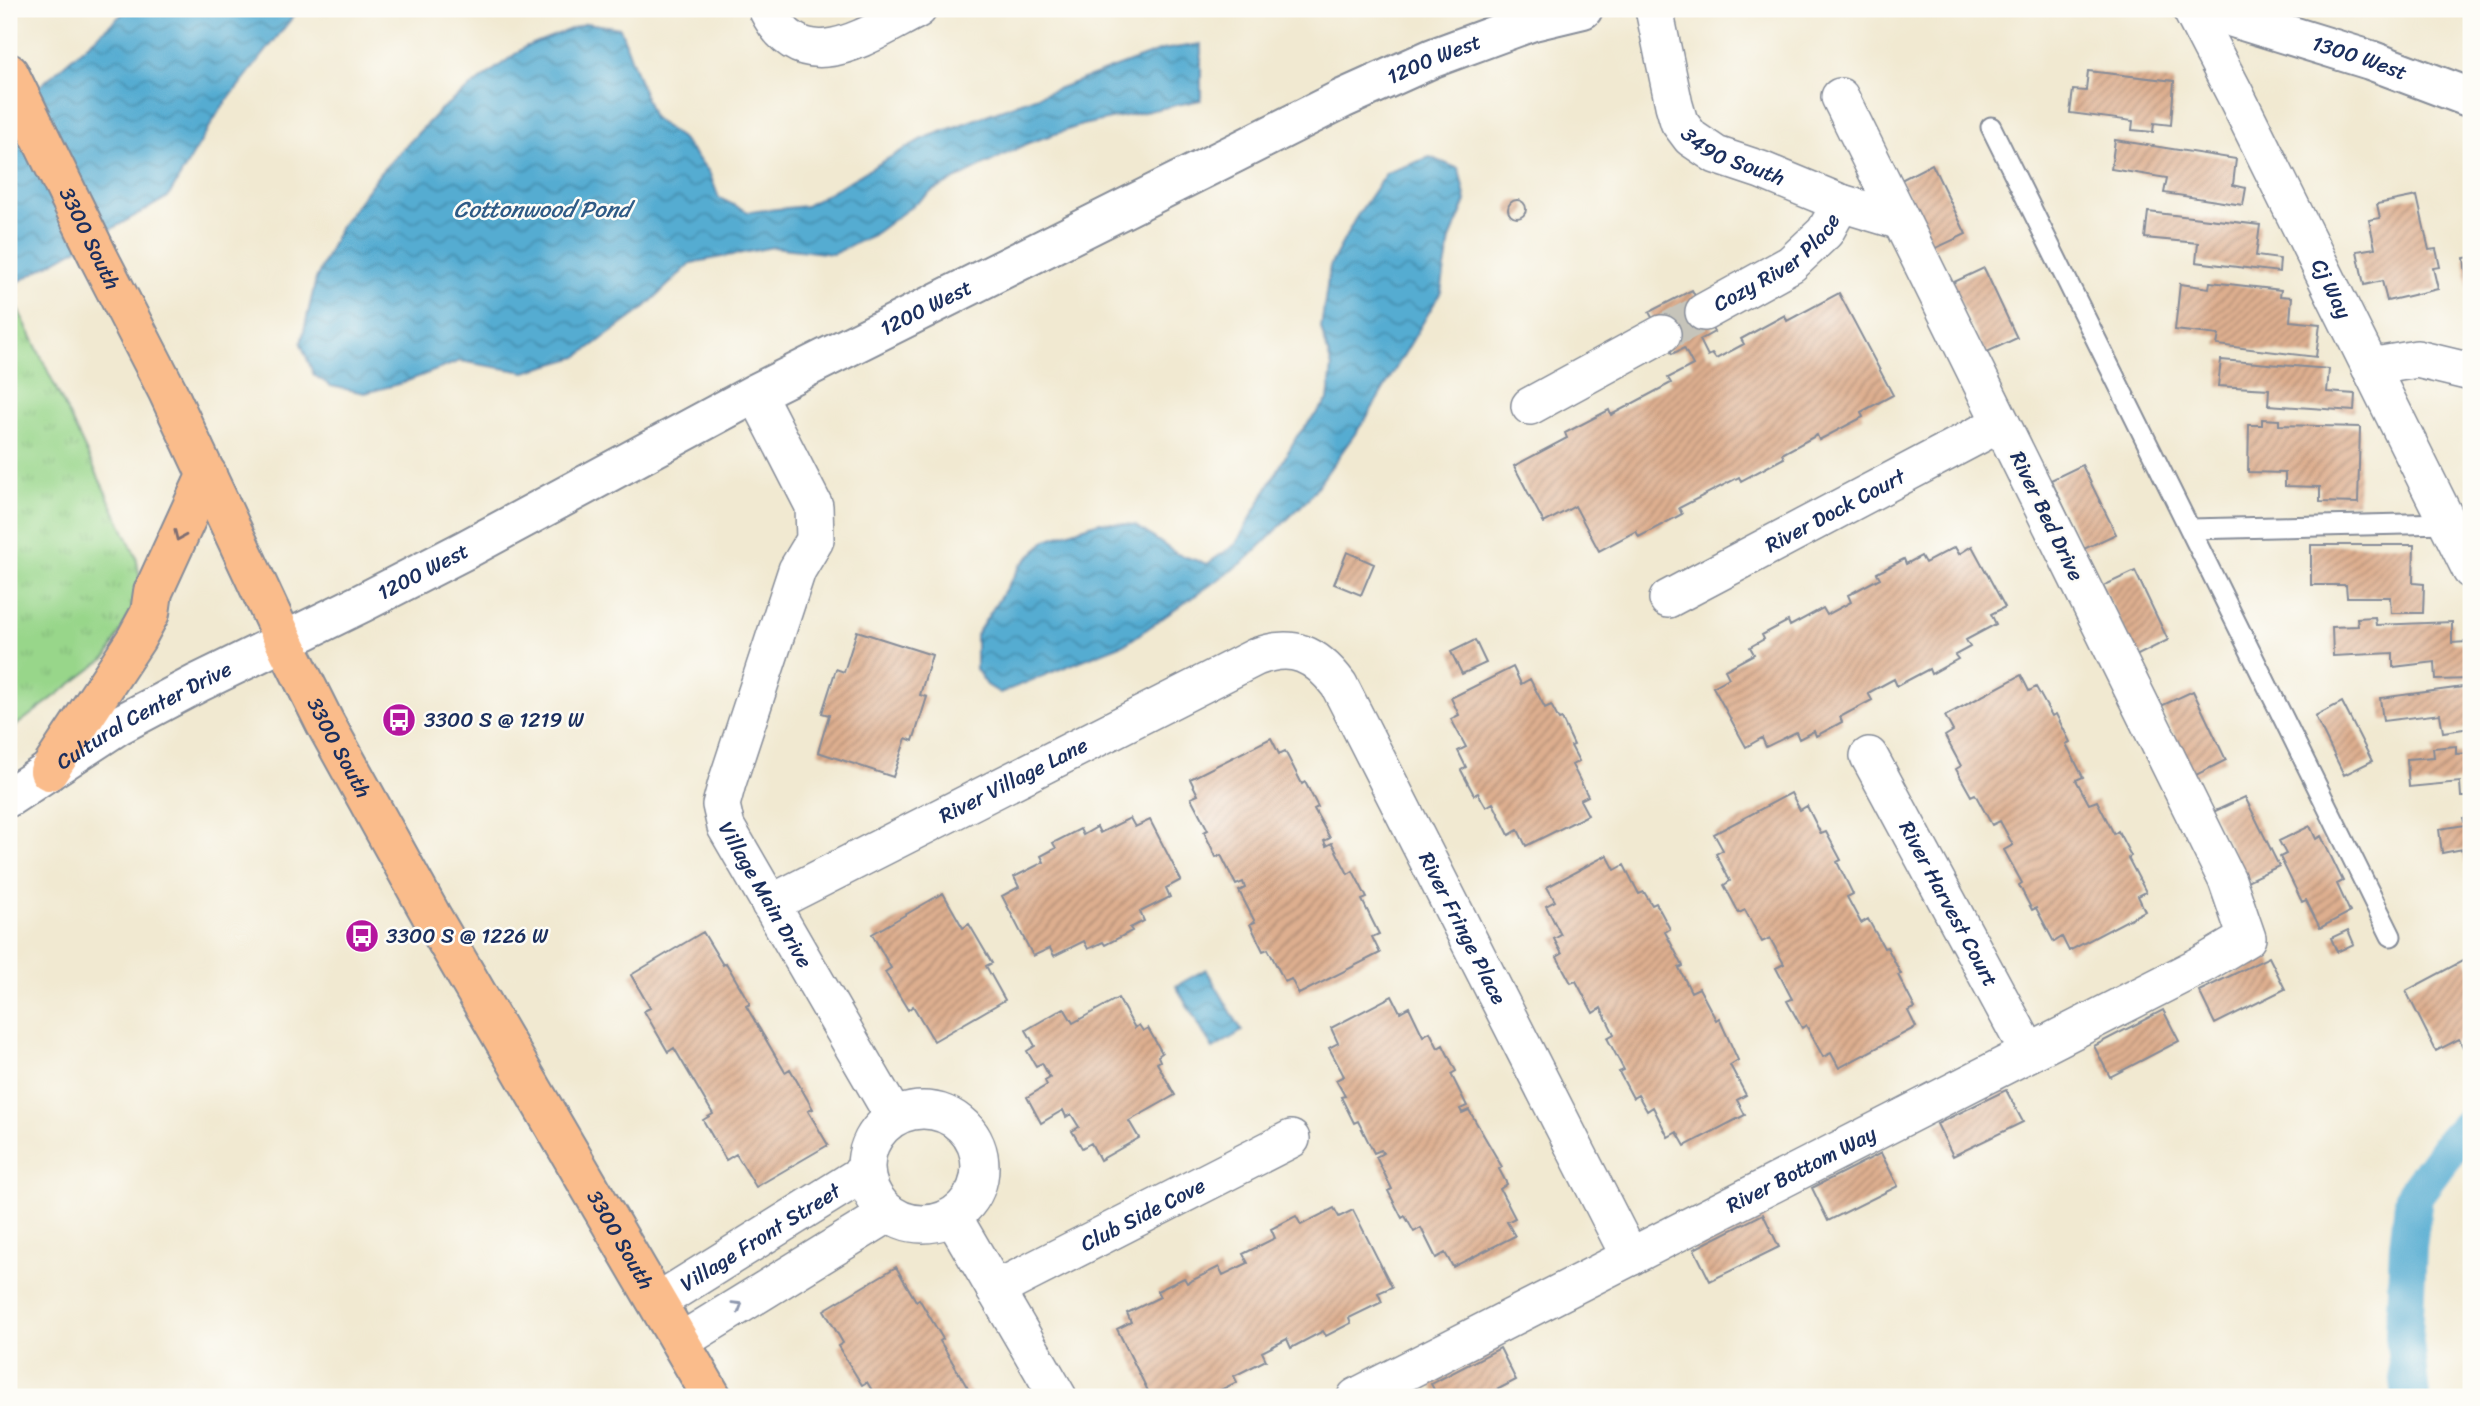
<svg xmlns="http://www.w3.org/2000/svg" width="2480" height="1406" font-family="Sriracha,sans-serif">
  <defs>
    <pattern id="park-tufts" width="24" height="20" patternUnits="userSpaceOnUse" patternTransform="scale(1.75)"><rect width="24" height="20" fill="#98d68a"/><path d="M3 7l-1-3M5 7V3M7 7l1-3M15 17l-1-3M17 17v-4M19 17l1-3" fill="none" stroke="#82b87a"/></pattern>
    <pattern id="water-waves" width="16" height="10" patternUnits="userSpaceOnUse" patternTransform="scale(1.75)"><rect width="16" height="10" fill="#54acd1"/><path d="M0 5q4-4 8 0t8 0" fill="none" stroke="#458cad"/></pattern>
    <pattern id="building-hatch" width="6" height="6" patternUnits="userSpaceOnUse" patternTransform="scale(1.75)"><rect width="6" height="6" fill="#deaf8f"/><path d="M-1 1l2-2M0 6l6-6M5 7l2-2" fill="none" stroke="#b38f78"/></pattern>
  </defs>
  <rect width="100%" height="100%" fill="#fdfcf7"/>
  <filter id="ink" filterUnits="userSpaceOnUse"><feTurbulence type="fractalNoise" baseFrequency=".0143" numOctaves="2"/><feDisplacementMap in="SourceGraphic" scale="14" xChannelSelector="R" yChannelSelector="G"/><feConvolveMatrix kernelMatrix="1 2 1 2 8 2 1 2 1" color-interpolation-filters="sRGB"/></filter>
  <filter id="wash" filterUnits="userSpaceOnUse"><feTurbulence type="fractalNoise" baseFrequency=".00686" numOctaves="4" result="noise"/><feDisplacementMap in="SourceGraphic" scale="28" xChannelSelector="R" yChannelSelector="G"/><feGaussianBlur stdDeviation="1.57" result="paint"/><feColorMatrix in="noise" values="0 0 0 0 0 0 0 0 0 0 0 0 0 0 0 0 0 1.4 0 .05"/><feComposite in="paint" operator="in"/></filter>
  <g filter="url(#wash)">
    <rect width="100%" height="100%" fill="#f1e9d1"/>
    <path fill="url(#park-tufts)" stroke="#5a8274" stroke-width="2" d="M13 298 136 556 142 590 107 657 9 731V300Z"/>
    <path fill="url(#water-waves)" stroke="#386e98" stroke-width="2" d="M128 9H299L219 111 168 197 9 287V104L32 93Z
      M586 23 620 28 653 118 681 138 709 172 719 198 748 212 806 206 922 139 1162 50 1201 44V100L1082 125 1028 143 932 191 873 235 833 254 773 247 691 263 642 310 577 357 525 372 460 361 402 383 365 393 331 386 314 375 301 344 316 279 340 227 380 173 441 109 525 47Z
      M1430 157 1459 169 1466 201 1450 239 1441 292 1367 417 1308 499 1245 561 1128 642 1000 693 987 685 976 669V635L1021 565 1046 540 1099 522 1135 525 1177 554 1207 564 1236 544 1297 436 1328 400 1332 367 1321 328 1330 266 1355 219 1386 173Z
      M1206 969 1242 1031 1213 1049 1176 986Z"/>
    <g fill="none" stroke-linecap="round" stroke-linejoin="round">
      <path stroke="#54acd1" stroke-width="38" d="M2411 1397 2404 1335 2408 1246 2414 1195 2454 1141 2471 1125"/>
    </g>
    <g id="blocks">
      <path fill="url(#building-hatch)" d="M2088 71 2174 81 2171 125 2154 123 2153 132 2132 130 2133 121 2070 113 2073 90 2086 91Z
        M2115 140 2236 159 2233 185 2246 188 2243 205 2164 193 2167 178 2111 169Z
        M1932 164 1966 234 1934 249 1901 180Z
        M2417 196 2429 250 2436 249 2440 267 2433 268 2438 289 2387 301 2382 281 2364 285 2357 251 2375 248 2369 220 2380 218 2377 204Z
        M1508 209a9 9 0 1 1 18 0a9 9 0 1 1-18 0Z
        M2148 212 2260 225 2256 256 2280 259 2279 272 2196 262 2198 243 2145 238Z
        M2471 257V289L2468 290 2464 258Z
        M1984 268 2017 338 1985 353 1952 283Z
        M2210 282 2281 290 2280 296 2292 297 2290 321 2320 324 2316 357 2217 345 2219 335 2175 330 2180 284 2209 288Z
        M1692 290 1714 332 1700 340 1708 356 1712 354 1716 359 1744 344 1741 339 1785 315 1787 321 1839 293 1893 395 1861 412 1863 417 1819 440 1817 435 1782 454 1784 458 1741 481 1739 477 1679 508 1682 514 1639 537 1636 531 1599 551 1575 506 1544 523 1514 466 1567 438 1565 433 1609 410 1611 415 1671 383 1668 378 1693 365 1684 348 1672 354 1649 312Z
        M2221 360 2329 369 2327 392 2355 394 2354 411 2268 405 2269 389 2218 386Z
        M2262 419 2279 420V425L2360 427 2358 503 2320 502V487L2285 486V473L2248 472 2249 425H2262Z
        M2082 465 2116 534 2084 549 2051 480Z
        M2311 545H2414L2413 583 2424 584 2423 613H2391L2390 597H2347L2346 585H2311Z
        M1972 546 2005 607 1991 614 1996 624 1966 640 1970 647 1955 655 1958 659 1931 674 1929 669 1897 686 1894 679 1868 693 1872 700 1840 717 1842 722 1816 736 1814 731 1799 739 1796 732 1766 747 1762 738 1746 747 1713 687 1729 678 1725 670 1754 654 1750 647 1764 639 1762 635 1788 621 1790 626 1823 608 1827 615 1851 602 1848 595 1880 578 1877 573 1904 559 1906 564 1921 556 1925 563 1955 547 1959 554Z
        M1347 552 1374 564 1361 595 1334 584Z
        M2135 571 2168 640 2136 656 2103 586Z
        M2375 617 2376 625 2452 622V643L2467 642 2469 679 2436 680 2435 662 2393 667V653L2333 656 2332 627 2358 626 2357 618Z
        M857 631 932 655 920 695 927 697 913 741 906 738 893 777 818 752 829 715 822 713 836 669 844 672Z
        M1475 640 1486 663 1462 674 1451 652Z
        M1513 667 1521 684 1530 679 1545 708 1551 705 1559 720 1562 719 1574 745 1571 746 1579 761 1572 765 1588 796 1580 800 1588 815 1526 846 1518 830 1509 835 1493 803 1486 807 1478 793 1474 795 1461 770 1466 767 1458 751 1466 747 1451 719 1459 715 1451 698Z
        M2021 675 2029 691 2036 687 2052 716 2056 714 2070 742 2066 744 2083 777 2076 780 2089 804 2097 801 2114 834 2118 831 2131 856 2128 858 2146 892 2138 896 2145 911 2069 951 2062 937 2054 942 2036 908 2032 910 2019 885 2022 883 2004 850 2013 845 2000 821 1992 825 1975 794 1971 796 1956 769 1961 766 1945 736 1953 731 1945 716Z
        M2471 686V728L2443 732 2440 714 2383 721 2380 698Z
        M2193 691 2226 760 2194 776 2161 706Z
        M2342 702 2372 761 2344 775 2315 716Z
        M1271 738 1279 754 1285 751 1302 784 1305 782 1318 807 1314 809 1330 838 1324 841 1326 846 1332 843 1348 874 1353 871 1367 898 1362 900 1379 934 1372 937 1380 953 1299 994 1291 979 1285 982 1268 949 1263 951 1250 924 1255 922 1239 891 1245 888 1243 882 1236 885 1221 855 1216 857 1204 832 1208 830 1191 798 1198 795 1190 779Z
        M2456 746V754L2471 753V797H2461L2460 782 2409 787 2407 759 2434 757 2433 748Z
        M1791 793 1800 810 1807 806 1821 834 1826 832 1841 860 1837 862 1853 894 1847 897 1861 923 1868 919 1884 948 1887 947 1901 974 1898 975 1915 1008 1908 1011 1916 1027 1839 1068 1831 1053 1823 1057 1806 1025 1802 1028 1787 1001 1792 999 1776 968 1784 964 1770 938 1762 942 1745 910 1739 913 1724 885 1730 881 1716 854 1723 850 1714 834Z
        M2245 797 2279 866 2247 881 2213 812Z
        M2471 816V862L2465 863 2463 849 2442 853 2439 829 2465 825 2463 818Z
        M1130 818 1135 827 1150 820 1181 880 1166 888 1170 897 1140 912 1144 921 1130 928 1132 931 1105 945 1103 942 1088 949 1084 941 1054 956 1050 948 1033 956 1002 896 1019 887 1014 877 1044 862 1041 856 1056 848 1053 843 1080 829 1083 835 1097 827 1100 833Z
        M2310 826 2316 839 2321 836 2343 881 2337 884 2350 912 2320 928 2306 900 2302 902 2280 857 2286 854 2279 841Z
        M1607 855 1615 870 1624 865 1639 894 1644 892 1652 905 1656 903 1670 929 1665 932 1683 966 1679 968 1691 992 1699 988 1716 1020 1719 1018 1738 1060 1730 1065 1746 1095 1737 1100 1745 1115 1685 1146 1677 1132 1668 1137 1653 1107 1647 1111 1638 1095 1633 1098 1619 1072 1624 1070 1607 1038 1614 1034 1601 1008 1593 1013 1576 981 1571 983 1557 957 1562 954 1554 939 1561 935 1546 906 1555 901 1547 887Z
        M943 893 963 928 969 924 992 963 986 966 1005 1000 934 1041 913 1006 908 1010 885 972 891 968 872 934Z
        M2348 930 2354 944 2337 952 2331 938Z
        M703 932 723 965 726 963 750 1004 746 1006 785 1072 790 1069 813 1109 808 1111 828 1145 756 1187 736 1154 726 1160 703 1120 713 1114 674 1048 668 1052 644 1011 650 1008 631 975Z
        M2269 957 2285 989 2215 1024 2199 991Z
        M2466 959 2471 969V1055L2468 1057 2459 1039 2436 1051 2406 991Z
        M1392 996 1400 1012 1409 1007 1423 1036 1430 1032 1438 1048 1443 1045 1456 1071 1451 1074 1467 1106 1460 1109 1462 1113 1469 1110 1502 1167 1499 1169 1507 1184 1500 1189 1515 1218 1507 1222 1515 1236 1453 1267 1445 1253 1436 1258 1421 1228 1414 1232 1405 1216 1402 1218 1388 1191 1392 1189 1376 1157 1383 1153 1381 1150 1374 1153 1358 1121 1354 1123 1341 1097 1345 1096 1336 1080 1344 1076 1329 1048 1338 1043 1331 1028Z
        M1118 998 1135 1028 1139 1025 1143 1031 1148 1028 1162 1053 1158 1056 1160 1061 1157 1063 1175 1095 1129 1121 1139 1138 1100 1160 1091 1143 1082 1148 1072 1131 1079 1127 1071 1114 1066 1117 1063 1110 1041 1123 1027 1097 1047 1085 1045 1081 1050 1078 1042 1063 1036 1066 1027 1051 1035 1046 1026 1030 1064 1008 1073 1023Z
        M2163 1010 2179 1041 2110 1077 2094 1046Z
        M2006 1090 2023 1122 1953 1156 1937 1124Z
        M1881 1153 1898 1186 1828 1221 1812 1188Z
        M1334 1208 1339 1217 1353 1210 1392 1287 1378 1293 1382 1302 1349 1318 1351 1323 1326 1336 1323 1331 1291 1348 1287 1339 1262 1352 1266 1360 1234 1376 1237 1382 1210 1395 1207 1390 1193 1397H1151L1117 1329 1131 1322 1127 1313 1160 1297 1157 1291 1184 1278 1187 1283 1219 1267 1223 1275 1248 1263 1243 1254 1275 1238 1271 1229 1296 1216 1301 1225Z
        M1763 1214 1779 1247 1710 1281 1694 1249Z
        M896 1267 916 1301 919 1299 943 1339 940 1341 973 1397H876L867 1382 862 1385 838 1346 843 1343 824 1310Z
        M1500 1348 1516 1380 1483 1397H1438L1431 1384Z"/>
    </g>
  </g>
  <g filter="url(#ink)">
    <use href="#blocks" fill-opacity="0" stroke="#868c98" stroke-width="2"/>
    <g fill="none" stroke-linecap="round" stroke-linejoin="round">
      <path stroke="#c6c4ba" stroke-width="37" stroke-dasharray="37 18" stroke-linecap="butt" d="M1662 334 1704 312"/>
      <g stroke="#868c98" stroke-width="23">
        <path id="service" d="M1991 127 2391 936
          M2190 529 2448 523"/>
      </g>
      <g stroke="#868c98" stroke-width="40">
        <g id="minor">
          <path d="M767 9C803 83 866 35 918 9"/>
          <path id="s1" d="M1654 9 1674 105 1679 122 1691 138 1716 155 1761 170 1841 203 1901 221"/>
          <path id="s2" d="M2191 9 2235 94 2471 570"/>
          <path id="s3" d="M1704 312 1791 264 1825 232 1841 203"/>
          <path d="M2370 367 2417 359 2471 372"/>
          <path id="s4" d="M756 393 814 506 815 540 797 570 727 783 721 805 726 827 894 1117"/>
          <path d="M1530 406 1662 334"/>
          <path id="s5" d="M1668 599 2001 423"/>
          <path id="s6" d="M1869 756 2029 1053"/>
          <path id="s7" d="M770 904 1256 657C1293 643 1316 654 1339 685L1630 1257"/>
          <circle cx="923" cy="1167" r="57"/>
          <path d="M953 1217 1058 1397"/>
          <path id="s8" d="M995 1290 1291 1139"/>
          <path id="s9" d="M657 1302 865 1172"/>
          <path d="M680 1342 888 1214"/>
          <path id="s10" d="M1356 1397 2203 964 2247 938 2227 880 1840 97"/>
        </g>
      </g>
      <g stroke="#868c98" stroke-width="42">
        <g id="tertiary">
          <path id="s11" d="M2204 9 2370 60 2471 98"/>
          <path id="s12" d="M9 797 117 726 198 683 362 603 465 550 756 393 1235 153 1342 99 1433 58 1533 21 1583 9"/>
        </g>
      </g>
      <g stroke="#868c98" stroke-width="42">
        <g id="primary">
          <path id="s13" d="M9 73 100 260 167 390 284 641 325 723 431 915 712 1397"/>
          <path d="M49 771 136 639 150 613 153 592 207 474"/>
        </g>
      </g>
      <use href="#service" stroke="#fff" stroke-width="19"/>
      <use href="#minor" stroke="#fff" stroke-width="37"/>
      <use href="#tertiary" stroke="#fff" stroke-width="38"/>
      <use href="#primary" stroke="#fabc8b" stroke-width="38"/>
    </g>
    <defs><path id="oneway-chevron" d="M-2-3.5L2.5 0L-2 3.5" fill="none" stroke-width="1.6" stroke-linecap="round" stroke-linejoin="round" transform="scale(1.75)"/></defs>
    <use stroke="#7f6e72" href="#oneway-chevron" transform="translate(179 536) rotate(114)"/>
    <use stroke="#8d97ae" href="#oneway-chevron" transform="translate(738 1306) rotate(-31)"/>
  </g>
  <defs>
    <g id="bus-disc" transform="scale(1.75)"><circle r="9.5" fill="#b5179e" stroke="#fdfcf7"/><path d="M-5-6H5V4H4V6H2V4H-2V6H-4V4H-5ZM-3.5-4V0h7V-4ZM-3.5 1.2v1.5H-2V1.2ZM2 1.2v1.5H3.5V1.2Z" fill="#fff"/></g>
  </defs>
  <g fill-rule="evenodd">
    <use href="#bus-disc" x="399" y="720"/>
    <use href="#bus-disc" x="362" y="936"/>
  </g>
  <g text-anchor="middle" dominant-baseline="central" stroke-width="5" stroke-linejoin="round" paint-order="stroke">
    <g font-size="21" fill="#1b2f5e" stroke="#fdfcf7">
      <text stroke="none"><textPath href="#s11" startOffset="163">1300 West</textPath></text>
      <text stroke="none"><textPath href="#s12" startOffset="1606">1200 West</textPath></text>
      <text stroke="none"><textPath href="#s1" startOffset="182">3490 South</textPath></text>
      <text stroke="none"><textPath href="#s13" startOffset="184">3300 South</textPath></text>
      <text stroke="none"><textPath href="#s3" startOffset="89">Cozy River Place</textPath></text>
      <text stroke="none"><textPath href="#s2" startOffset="313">Cj Way</textPath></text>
      <text stroke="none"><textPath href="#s12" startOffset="1040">1200 West</textPath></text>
      <text stroke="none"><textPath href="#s5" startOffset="189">River Dock Court</textPath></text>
      <text transform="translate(2047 516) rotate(64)">River Bed Drive</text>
      <text stroke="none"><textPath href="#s12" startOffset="472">1200 West</textPath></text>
      <text stroke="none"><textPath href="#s12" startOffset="158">Cultural Center Drive</textPath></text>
      <text stroke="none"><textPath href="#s13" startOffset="751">3300 South</textPath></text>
      <text stroke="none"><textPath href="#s7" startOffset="273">River Village Lane</textPath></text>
      <text stroke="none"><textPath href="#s4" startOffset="544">Village Main Drive</textPath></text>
      <text stroke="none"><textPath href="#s6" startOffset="168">River Harvest Court</textPath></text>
      <text stroke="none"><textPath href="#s7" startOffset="914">River Fringe Place</textPath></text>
      <text stroke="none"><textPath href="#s10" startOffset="500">River Bottom Way</textPath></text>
      <text stroke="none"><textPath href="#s8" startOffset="166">Club Side Cove</textPath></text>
      <text stroke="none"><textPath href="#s9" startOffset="122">Village Front Street</textPath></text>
      <text stroke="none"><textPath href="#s13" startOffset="1318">3300 South</textPath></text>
    </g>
    <g font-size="21" fill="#1b2f5e" stroke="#fdfcf7" text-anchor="start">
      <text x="424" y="720">3300 S @ 1219 W</text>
      <text x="386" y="936">3300 S @ 1226 W</text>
    </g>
    <g font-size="23" font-style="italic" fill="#2f5b86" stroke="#fdfcf7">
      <text x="542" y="209">Cottonwood Pond</text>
    </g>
  </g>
  <rect width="2480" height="1406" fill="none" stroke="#fdfcf7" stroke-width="35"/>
</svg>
